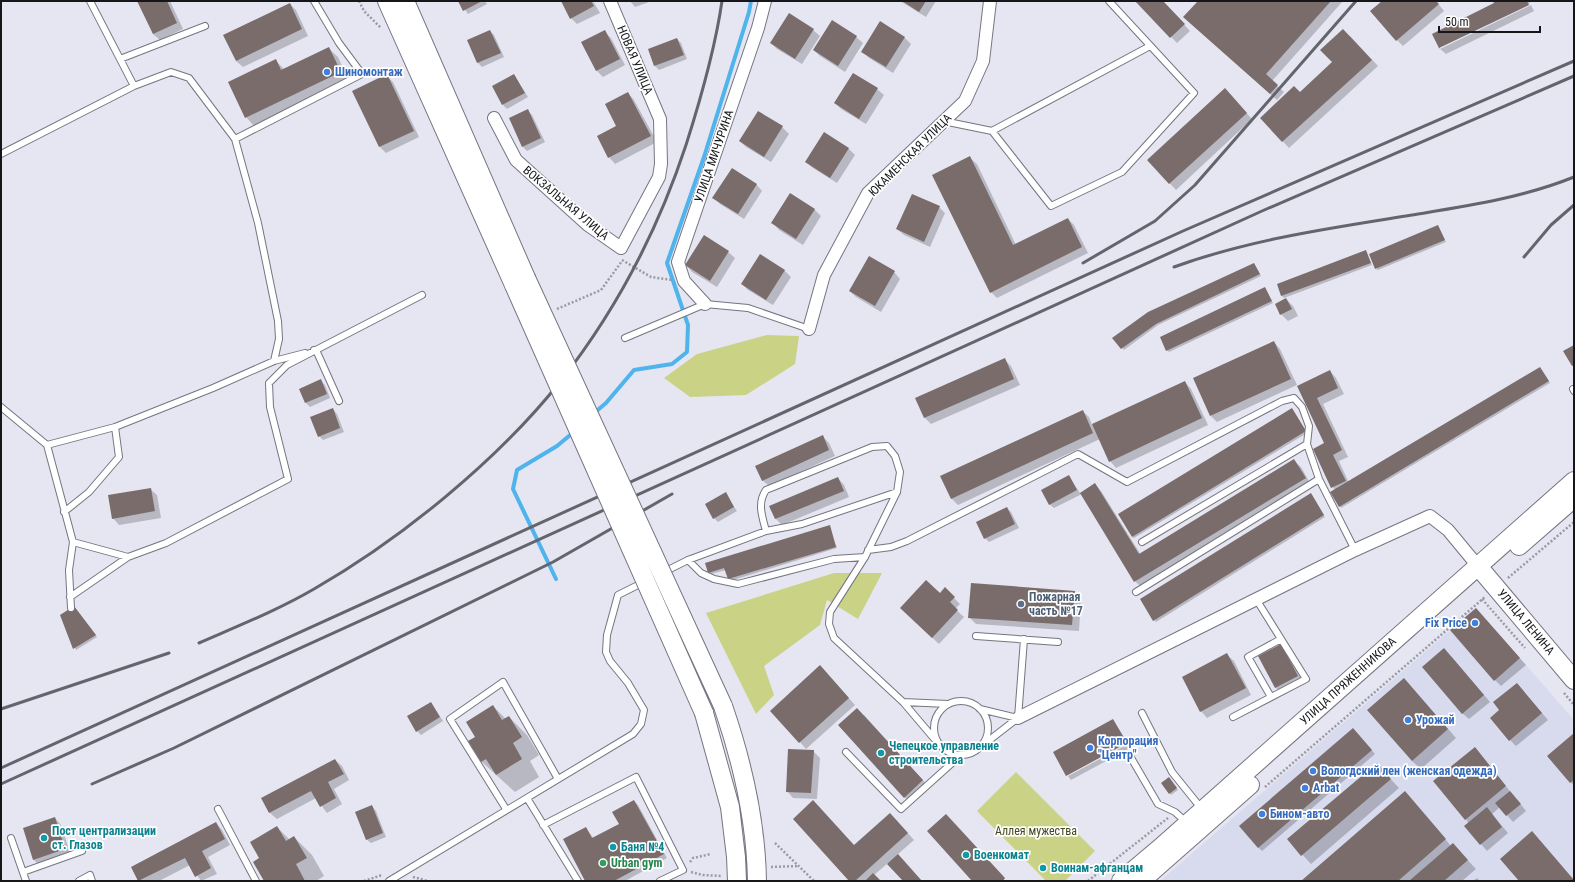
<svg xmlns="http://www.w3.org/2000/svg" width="1575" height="882" font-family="'Roboto Condensed',sans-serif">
  <rect width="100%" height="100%" fill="#e5e6f2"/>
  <path fill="#d8daed" d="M1476 608 1574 720V881H1160Z"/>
  <path fill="#cad285" d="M767 335 799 336 795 364 746 395 690 397 664 378 697 354Z
    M834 573H882L858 619 827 600 820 625 764 666 774 695 756 714 706 613Z
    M1016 772 1095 851 1065 881H1046L977 811Z"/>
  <path fill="#0003" d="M138 1H170L183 29 160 40 153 34Z
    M459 1H485L487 4 468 14Z
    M562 1H593L600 13 577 24 571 18Z
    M630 1H652L635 7Z
    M900 1H936L926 17Z
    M1137 1H1163L1190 31 1177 43Z
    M1199 1H1343L1272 81 1284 92 1277 100 1191 23Z
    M1383 1H1436L1444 11 1403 46 1397 40Z
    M1495 1H1529L1530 3 1440 46V49L1531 5 1534 11 1446 54 1439 48 1433 35 1495 3Z
    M290 4 296 10 308 36 243 67 236 61Z
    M880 23 905 38 911 44 893 73 869 58 862 51Z
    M813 30 820 36 802 64 777 49 771 43Z
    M490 31 494 35 504 57 482 67 478 63 468 41Z
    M604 31 611 38 625 65 603 77 597 71 582 43Z
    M1350 36 1378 66 1289 148 1261 118 1300 93 1333 63Z
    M856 37 863 43 845 72 820 56 814 50Z
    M677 39 681 43 687 59 659 70 655 66 649 50Z
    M329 49 338 57 349 81 254 126 246 117 276 61 285 70Z
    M853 74 877 89 884 95 866 124 841 109 835 103Z
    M514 75 528 97 507 109 503 105Z
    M387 76 393 82 419 137 386 153 380 147 354 91Z
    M628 93 634 100 657 142 615 164 609 157Z
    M1231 96 1252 119 1176 190 1148 160Z
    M528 111 532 115 545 142 527 151 523 147Z
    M758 112 782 127 789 134 771 162 746 147 740 141Z
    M848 148 855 155 837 183 813 168 806 162Z
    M970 158 977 164 1016 245 1068 219 1074 225 1088 253 997 298 991 292Z
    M756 184 762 191 744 219 720 204 714 198Z
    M791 194 815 210 821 216 803 245 779 230 773 223Z
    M939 207 945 213 930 247 904 235 897 229Z
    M1439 228 1446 242 1378 270 1376 269Z
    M728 252 735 258 717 287 692 272 686 265Z
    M1366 252 1372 265 1284 298 1282 296 1278 284Z
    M1254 264 1261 276 1158 325 1124 350 1114 338Z
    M784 270 791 277 773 305 748 290 742 284Z
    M894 272 900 279 881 312 856 297 850 291Z
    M1265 289 1273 303 1169 352 1167 350Z
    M1286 299 1293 306 1298 316 1288 321 1281 314Z
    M1274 342 1280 349 1297 385 1217 422 1211 416Z
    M1005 360 1011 366 1020 385 931 424 924 417Z
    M1540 368 1550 383 1341 508 1340 506 1335 491 1314 449 1325 444 1298 386 1330 371 1336 378 1344 394 1323 404 1348 457 1339 461 1349 483Z
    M321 381 325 385 330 398 310 407 306 403 300 389Z
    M1185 382 1191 389 1208 425 1116 468 1110 461 1100 439 958 505 952 499 942 477 1082 411 1089 417 1092 425Z
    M333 409 337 414 344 432 323 440 319 436Z
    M1292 410 1307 433 1134 538 1132 537Z
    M823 437 829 443 835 456 769 486 762 480Z
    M1294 461 1301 467 1311 485 1141 587 1135 581 1082 494 1054 508 1049 504 1069 476 1080 493 1095 484 1101 491 1141 555Z
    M838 478 844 485 849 497 782 525 776 519 771 506Z
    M150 489 157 495 161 518 119 525 113 518Z
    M725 494 737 511 718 522 714 518Z
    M1312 496 1325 517 1156 622 1154 620Z
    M1007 508 1011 512 1019 528 989 542 985 538Z
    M829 526 837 548 730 581 726 570 711 574 709 572Z
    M945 589 960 604 955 609 964 617 939 644 907 614 940 594Z
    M1074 592 1081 598 1079 631 976 624 969 617Z
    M76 609 97 637 76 650 61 616Z
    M1476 609 1526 665 1501 686 1495 680Z
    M1281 645 1287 651 1303 683 1282 694 1276 688 1260 656Z
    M1227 655 1234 661 1251 695 1207 718 1201 711Z
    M1451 656 1490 702 1469 719 1462 713Z
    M826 673 855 705 806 749 800 742Z
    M1517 684 1548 720 1516 746 1510 740 1501 710Z
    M1412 688 1456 738 1421 769 1412 761Z
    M431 703 443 721 421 735 417 731Z
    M493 706 506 719 509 717 527 735 539 755 530 761 539 777 515 792 482 762 470 742 476 738Z
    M864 715 929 787 911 804 839 725Z
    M1113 720 1127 742 1067 775Z
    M1357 733 1375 754 1262 851 1258 847Z
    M1574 735V786L1548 756Z
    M1128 744 1130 748 1071 780 1068 776Z
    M1475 748 1526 811 1513 822 1500 807 1492 814 1508 833 1487 851 1481 844 1466 819Z
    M813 751 820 758 817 799 793 798 787 791Z
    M335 760 342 766 349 780 334 789 342 804 327 813 316 798 277 819 270 813 263 799Z
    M1385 773 1399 788 1311 864 1289 840Z
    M1170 780 1178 790 1171 795 1170 793Z
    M1411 799 1451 846 1461 853 1476 869 1462 881H1302Z
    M634 801 638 805 667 858 625 881H586V828L594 839 620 825Z
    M372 806 376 811 386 837 371 843 366 839Z
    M55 818 61 825 71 856 40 866 33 859Z
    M896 820 914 840 897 855 921 881H904L888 863 874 875 880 881H851Z
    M216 823 222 830 230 845 208 857 217 874 201 881 190 865 159 881H139L132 868Z
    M277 827 290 840 294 837 312 855 324 876 316 881H265Z
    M1477 878 1480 881H1473Z"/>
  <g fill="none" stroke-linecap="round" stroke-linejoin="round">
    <path stroke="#4fb3ec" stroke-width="4" d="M593 414 606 403 634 370 672 364 687 352 688 325 667 263 704 157 749 12 751 1
      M556 579 513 489 517 470 557 446 575 431"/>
  </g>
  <path fill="#796c6a" d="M137 1H167L177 23 153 34Z
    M458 1H482L463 11Z
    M561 1H591L594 6 570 19Z
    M902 1H926L919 12Z
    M1135 1H1163L1185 24 1170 38Z
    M1198 1H1331L1266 74 1278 85 1270 94 1183 17Z
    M1382 1H1436L1439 4 1396 41 1370 11Z
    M1493 1H1527L1529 5 1439 48 1432 34 1494 3Z
    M290 3 302 29 236 61 223 35Z
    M789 13 814 29 795 59 770 43Z
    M832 20 857 36 838 66 813 50Z
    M880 21 905 37 886 67 861 52Z
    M1343 29 1372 60 1282 142 1260 118 1294 86 1300 92 1332 62 1320 50Z
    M490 30 501 53 477 63 467 40Z
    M605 30 620 59 596 71 581 42Z
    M677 38 684 55 654 66 648 49Z
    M329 47 341 72 245 118 228 82 276 59 281 70Z
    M853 73 878 88 859 119 834 103Z
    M387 74 414 131 379 147 352 91Z
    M514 74 525 93 502 105 492 86Z
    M1225 88 1247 113 1169 184 1147 160Z
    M628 92 651 136 608 158 597 136 616 126 605 104Z
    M528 109 541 138 522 147 509 118Z
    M758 111 783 126 764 157 739 141Z
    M824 132 849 148 830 178 805 162Z
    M970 156 1013 245 1068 218 1082 247 990 293 932 175Z
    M732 168 757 184 738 214 712 198Z
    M790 193 815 209 796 239 771 223Z
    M912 194 940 206 924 242 896 229Z
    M1438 225 1445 240 1375 269 1369 254Z
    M704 235 729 251 710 281 685 265Z
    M1366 250 1371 263 1281 296 1277 284Z
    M760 254 785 270 766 300 741 284Z
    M869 256 895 271 875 306 849 291Z
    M1254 263 1260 274 1156 324 1121 349 1112 338 1148 312Z
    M1265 287 1272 301 1166 351 1160 337Z
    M1286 298 1292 309 1280 315 1275 304Z
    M1274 341 1291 379 1210 416 1193 378Z
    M1574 345V365L1572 366 1563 351Z
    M1005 358 1014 379 924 418 915 398Z
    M1540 367 1549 381 1339 507 1330 492Z
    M1330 370 1338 388 1317 398 1342 450 1333 455 1346 481 1331 488 1313 449 1324 443 1297 386Z
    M321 379 327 394 305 403 299 389Z
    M1185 381 1202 418 1109 462 1092 424Z
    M333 408 340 428 318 437 310 417Z
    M1292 408 1306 431 1132 537 1118 514Z
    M1083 410 1093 433 951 499 940 476Z
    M823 435 829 450 762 481 755 466Z
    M1294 459 1306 478 1134 582 1080 493 1095 483 1139 554Z
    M1069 475 1077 490 1049 505 1041 490Z
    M838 477 844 491 775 519 769 506Z
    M151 488 155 511 112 519 108 495Z
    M726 492 734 507 713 519 705 504Z
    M1311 493 1324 515 1153 621 1140 599Z
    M1007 507 1015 524 984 539 976 522Z
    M830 525 836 547 728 579 724 568 708 573 705 563Z
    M926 580 940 593 945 587 955 597 950 602 958 610 932 638 900 608Z
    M971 583 1075 591 1072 625 968 618Z
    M74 606 96 635 73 649 60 615Z
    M1476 608 1520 658 1494 681 1450 630Z
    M1281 644 1298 676 1275 688 1258 656Z
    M1444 648 1484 695 1462 714 1422 667Z
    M1227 653 1246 688 1200 712 1182 677Z
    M820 665 849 698 799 743 770 711Z
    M1404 678 1448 729 1412 761 1367 710Z
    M1517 683 1542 713 1509 741 1490 718 1499 710 1493 702Z
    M431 702 440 717 416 732 407 716Z
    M493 705 502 720 509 716 522 737 513 743 522 759 496 775 486 759 481 762 468 741 475 737 466 722Z
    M857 708 923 780 904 798 838 725Z
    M1113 719 1127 743 1066 776 1053 752Z
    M1353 728 1372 750 1258 848 1239 826Z
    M1574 733V780L1570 783 1547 756Z
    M1475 747 1506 786 1465 820 1433 781Z
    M788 749 814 750 811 793 786 792Z
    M335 759 344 774 328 782 336 798 320 807 311 791 269 813 261 798Z
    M1377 763 1391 779 1301 856 1287 839Z
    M1169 777 1177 788 1169 794 1161 783Z
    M1405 791 1446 839 1398 881H1301Z
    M1510 791 1521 804 1506 816 1495 803Z
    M634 800 664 854 614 881H585L563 839 586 827 592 838 619 824 612 812Z
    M813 800 854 845 890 813 908 833 855 881H849L793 819Z
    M372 805 383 833 366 840 355 812Z
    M1487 807 1502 827 1480 845 1464 826Z
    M946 814 1005 878 1003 881H972L927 831Z
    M55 817 65 849 33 860 23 828Z
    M216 822 225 839 202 851 211 868 195 877 185 858 138 881 131 867Z
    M277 826 286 841 294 836 307 858 296 864 305 881H264L253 862 259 858 250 842Z
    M1532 831 1574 880V881H1519L1500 859Z
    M1453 843 1468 860 1444 881H1409Z
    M898 854 922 881H903L887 864Z
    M873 873 881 881H865Z"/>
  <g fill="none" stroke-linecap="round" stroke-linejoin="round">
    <g stroke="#747580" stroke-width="8">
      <path id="lane" d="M90 1 134 86
        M120 59 205 26
        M943 121 992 131 1051 206 1122 172 1194 93 1109 1
        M992 131 1150 46
        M235 139 258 223 278 321 279 339 274 361
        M1 154 134 86 171 72 189 78 235 139 362 74 339 43 314 1
        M625 338 705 304 748 308 809 329
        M314 350H316L339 401
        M1573 389 1574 391
        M1 407 47 445 73 542 69 570 71 608
        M47 445 115 427
        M64 512 89 492 119 457 115 427 213 388 274 361 305 353
        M766 531C762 516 757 503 766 490L872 447 887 446 895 456 900 472 897 492 865 557 830 612 829 624 834 638 903 702 937 742
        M73 542 128 557
        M1142 542 1307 444
        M868 550 891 547 907 541 1078 454 1127 482 1282 401 1294 398 1302 407 1309 426 1307 444 1319 479 1355 550
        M688 560 701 573 714 579 738 584 834 559 865 557
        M1136 592 1319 479
        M70 597 128 557 166 543 288 479 270 407 269 383 287 365 422 295
        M976 636 1058 642
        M1271 697 1248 657 1281 639
        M934 728a27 27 0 1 1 54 0a27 27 0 1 1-54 0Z
        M903 702 948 704
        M980 709 1018 718
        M1142 713 1172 772 1201 808
        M1233 717 1306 679 1256 599
        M983 745 1018 718 1024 639
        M846 752 901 809 961 755
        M1130 756 1158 804 1175 812 1186 822
        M527 798 578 881
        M218 809 256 881
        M506 809 450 719 503 682 558 779
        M543 825 636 777 683 870 660 881
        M11 838 26 881
        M23 872 82 851
        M79 881 90 875 92 881
        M389 881 633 734 641 724 644 710 628 683 610 661 606 652 607 635 618 595 688 560 766 531 802 524 897 492"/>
    </g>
    <g stroke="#747580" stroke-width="14">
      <path id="street" d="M494 118 516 160 588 225 621 248 659 177 661 164 660 119 610 1
        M705 304 684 281 678 262 758 28 765 1
        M809 329 824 275 868 193 965 101 983 61 990 1
        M1018 718 1355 550 1430 516 1448 530 1477 565"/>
    </g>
    <g stroke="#747580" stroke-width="20">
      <path id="secondary" d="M387 1 514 285
        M405 1 526 278
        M1519 546 1574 498
        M1477 565 1574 680
        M723 706C742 761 756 822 757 881
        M704 713 730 807 736 857 737 881
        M1121 881 1159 849 1574 481
        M1141 881 1250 785"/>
    </g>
    <path stroke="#999aa3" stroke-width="2.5" stroke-dasharray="2 2" stroke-linecap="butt" d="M359 1 364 11 381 28
      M622 260 651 277 672 280
      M557 309 601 290 622 261
      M1508 578 1574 522
      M1482 599 1525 648
      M1564 693 1574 705
      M1265 787 1485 597
      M775 843 814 881
      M690 862 693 858 711 854
      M771 867 799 866
      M691 872 703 875 722 876
      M413 877 428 881
      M364 881 382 875
      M1088 881 1168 818"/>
    <use href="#lane" stroke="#fff" stroke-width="6"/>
    <use href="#street" stroke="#fff" stroke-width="12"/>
    <use href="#secondary" stroke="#fff" stroke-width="18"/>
    <path stroke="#64656c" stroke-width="3" d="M1524 257 1551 225 1574 205
      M1083 263 1155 221 1195 185 1356 1
      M1174 267C1251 239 1331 228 1412 215 1467 206 1522 198 1574 177
      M199 643C238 626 278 610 314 589 401 539 497 461 560 382 615 312 658 230 686 145 701 98 715 50 722 1
      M1 709 169 653
      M1 768 1183 231 1574 61
      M1 784 1262 211 1574 76
      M92 784 174 748 553 562 672 494"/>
    <g stroke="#747580" stroke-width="20" stroke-linecap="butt">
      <path id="secondary-bridge" d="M526 278 723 706
        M514 285 704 713"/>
    </g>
    <use href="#secondary-bridge" stroke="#fff" stroke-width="18"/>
  </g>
  <g fill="#3f7fe0" stroke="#fff" stroke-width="1.5">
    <circle cx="327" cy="72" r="4"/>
    <circle cx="1475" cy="623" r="4"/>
    <circle cx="1408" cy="720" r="4"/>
    <circle cx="1090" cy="748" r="4"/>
    <circle cx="1313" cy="771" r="4"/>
    <circle cx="1305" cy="788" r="4"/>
    <circle cx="1262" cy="814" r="4"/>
  </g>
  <circle fill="#5c6f8a" stroke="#fff" stroke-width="1.5" cx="1021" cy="604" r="4"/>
  <g fill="#0f9aa8" stroke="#fff" stroke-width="1.5">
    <circle cx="881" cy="753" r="4"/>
    <circle cx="44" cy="838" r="4"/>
    <circle cx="613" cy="847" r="4"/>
    <circle cx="966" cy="855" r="4"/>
    <circle cx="1043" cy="868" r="4"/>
  </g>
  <circle fill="#2e9e5b" stroke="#fff" stroke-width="1.5" cx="603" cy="863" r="4"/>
  <g text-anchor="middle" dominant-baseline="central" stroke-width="3.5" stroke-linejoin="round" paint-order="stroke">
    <g font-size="12" fill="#15161a" stroke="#fff">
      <text transform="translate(635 60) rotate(67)">НОВАЯ УЛИЦА</text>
      <text transform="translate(910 155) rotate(-45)">ЮКАМЕНСКАЯ УЛИЦА</text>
      <text transform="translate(714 156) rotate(-71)">УЛИЦА МИЧУРИНА</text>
      <text transform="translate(566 203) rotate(40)">ВОКЗАЛЬНАЯ УЛИЦА</text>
      <text transform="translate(1526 622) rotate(50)">УЛИЦА ЛЕНИНА</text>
      <text transform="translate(1348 681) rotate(-42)">УЛИЦА ПРЯЖЕННИКОВА</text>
    </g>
    <g font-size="12" font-weight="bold" fill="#366cbe" stroke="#fff" text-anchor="start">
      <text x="335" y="72">Шиномонтаж</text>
      <text x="1467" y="623" text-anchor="end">Fix Price</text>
      <text x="1416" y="720">Урожай</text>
      <text x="1098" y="741">Корпорация<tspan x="1098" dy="14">"Центр"</tspan></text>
      <text x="1321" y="771">Вологдский лен (женская одежда)</text>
      <text x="1313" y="788">Arbat</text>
      <text x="1270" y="814">Бином-авто</text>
    </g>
    <g font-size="12" font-weight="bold" fill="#4e5e75" stroke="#fff" text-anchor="start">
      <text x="1029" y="597">Пожарная<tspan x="1029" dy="14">часть №17</tspan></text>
    </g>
    <g font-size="12" font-weight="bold" fill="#0d838f" stroke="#fff" text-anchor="start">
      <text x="889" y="746">Чепецкое управление<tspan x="889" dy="14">строительства</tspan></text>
      <text x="52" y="831">Пост централизации<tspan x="52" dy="14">ст. Глазов</tspan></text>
      <text x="621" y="847">Баня №4</text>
      <text x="974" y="855">Военкомат</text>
      <text x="1051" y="868">Воинам-афганцам</text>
    </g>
    <g font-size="12" fill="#44481e" stroke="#fff">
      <text x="1036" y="831">Аллея мужества</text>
    </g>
    <g font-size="12" font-weight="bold" fill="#27864d" stroke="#fff" text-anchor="start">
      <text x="611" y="863">Urban gym</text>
    </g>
  </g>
  <rect width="1575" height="882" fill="none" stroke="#15161a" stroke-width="4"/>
  <path d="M1439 26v6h101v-6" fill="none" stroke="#15161a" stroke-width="2"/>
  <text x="1445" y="26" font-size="12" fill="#15161a" stroke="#ffffff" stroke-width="3" paint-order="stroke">50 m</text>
</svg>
